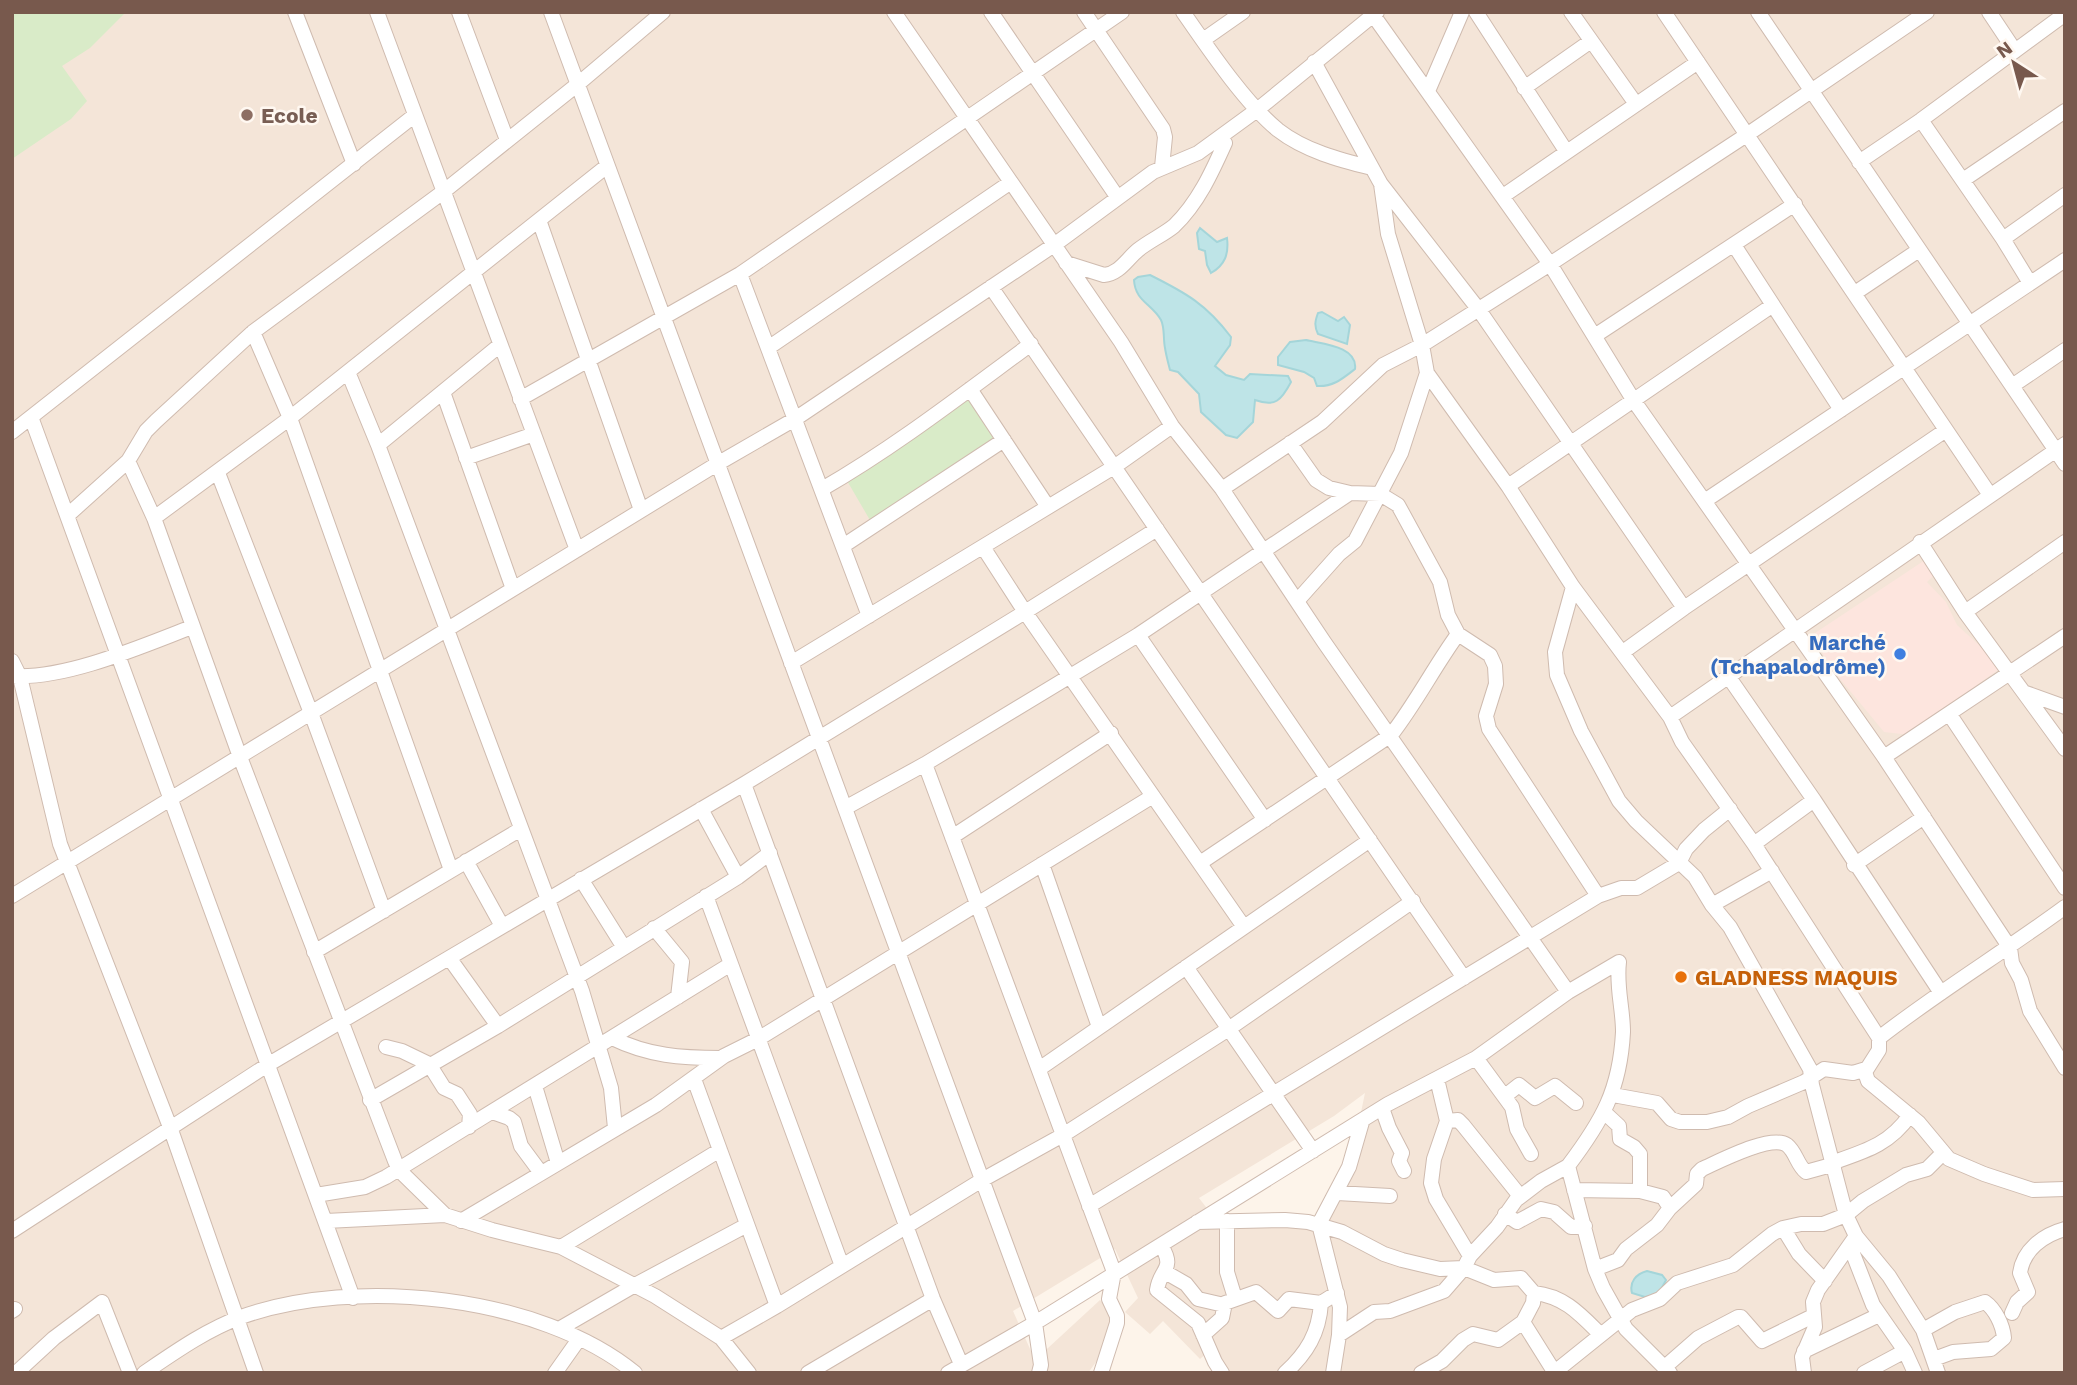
<svg xmlns="http://www.w3.org/2000/svg" width="2077" height="1385" font-family="'Work Sans',sans-serif">
  <rect width="100%" height="100%" fill="#fdf4ea"/>
  <path fill="#f4e5d8" fill-rule="evenodd" d="M12 12H2065V1373H1214L1208 1352 1200 1359 1163 1321 1150 1334 1125 1312 1138 1298 1115 1249 1013 1311 1035 1360 1100 1300 1113 1314 1101 1355 1088 1373H12ZM1365 1093 1354 1146 1320 1228 1219 1224 1199 1198 1334 1116Z"/>
  <path fill="#fde5de" d="M1925 560 1935 574 1927 582 1946 602 1957 625 1999 663 1998 670 1974 687 1976 691 1911 735 1884 732 1831 668 1812 635Z"/>
  <path fill="#d9ebc8" d="M12 12H126L90 48 62 66 87 101 71 119 12 159Z
    M970 392 1006 444 874 527 846 479Z"/>
  <path fill="#bee4e7" stroke="#a4d5d9" stroke-width="2" d="M1200 228 1217 242 1227 238C1229 254 1225 265 1211 273L1207 265 1205 251 1199 249 1197 233Z
    M1150 275C1186 293 1206 304 1231 337L1230 345 1215 366 1226 375 1244 380 1250 374 1288 376 1291 382C1281 401 1275 407 1255 400L1253 422 1237 438 1226 435 1201 412 1199 394 1178 372 1170 370C1168 362 1166 355 1165 348 1163 339 1165 328 1161 320 1152 304 1135 301 1134 280L1138 277Z
    M1322 312 1338 321 1344 317 1350 325 1347 344 1318 334C1314 326 1315 321 1318 313Z
    M1306 340C1322 344 1358 346 1355 369 1342 379 1333 387 1317 386L1314 378 1304 372 1278 365V357L1290 342Z
    M1647 1271 1662 1275 1666 1280 1658 1295 1645 1297 1632 1293C1629 1282 1636 1274 1647 1271Z"/>
  <g fill="none" stroke-linecap="round" stroke-linejoin="round">
    <g stroke="#cfbbaf" stroke-width="16">
      <path id="minor" d="M295 12 354 164
        M377 12 577 550
        M459 12 507 140
        M551 12 1035 1323 1041 1365 1039 1373
        M894 12 1121 342 1172 426 1222 489 1324 642 1568 992
        M991 12 1118 198
        M1084 12 1163 129 1165 137 1162 167
        M1183 12C1208 48 1245 103 1278 130 1305 151 1340 160 1372 168
        M1371 12 1550 264 1634 401 1884 757 2010 948 2012 963 2021 980 2030 1011 2065 1068
        M1476 12 1566 151
        M1571 12 1636 104
        M1664 12 1990 495
        M1758 12 2065 464
        M1989 12 2015 51
        M1203 40 1243 12
        M1314 62 1381 184 1479 310 1684 608
        M1524 88 1591 41
        M1428 91 1462 12
        M1921 120 2003 239 2030 283
        M1859 162 1921 120 2065 14
        M1963 180 2065 111
        M1381 184 1388 234 1422 345 1427 373 1508 486 1573 587 1670 717 1682 742 1754 844 1879 1038V1050L1865 1072 1868 1081 1919 1123 1949 1159 1984 1174 2033 1190 2065 1189
        M1503 196 1698 62
        M539 220 641 510
        M2003 239 2065 195
        M1734 245 1841 410
        M1066 263 1104 275C1119 274 1127 259 1138 250 1149 241 1163 235 1174 226 1198 203 1212 172 1225 143
        M740 274 869 616
        M991 287 1464 978
        M1855 293 1919 250
        M253 332 290 418 451 870
        M1596 335 1795 204
        M768 348 1011 182
        M348 372 378 445 582 991 611 1088 615 1128
        M2012 386 2065 350
        M970 389 1048 507
        M443 392 513 589
        M520 399 740 274 1122 12
        M31 417 353 1298
        M12 432 415 115
        M1290 443 1316 480 1329 488 1350 493 1380 494 1398 505 1440 582 1448 615 1458 634 1490 655 1495 666 1496 684 1486 716 1489 729 1598 896
        M378 445 500 345
        M466 458 534 434
        M128 461 154 518 240 757 395 1161 399 1170 445 1215
        M218 473 311 713 384 911
        M1508 486 1773 305
        M822 489C895 447 963 394 1031 344
        M1222 489 1322 422 1383 365 1422 345 1550 264 1748 134 1927 12
        M1706 500 2065 260
        M68 515 128 461 146 431 156 421 253 332 443 192 578 84 663 12
        M154 518 286 421 607 166
        M1920 542 1965 612 2065 749
        M843 546 1004 440
        M983 547 1025 612 1244 927
        M1573 587 1555 652 1557 675 1581 731 1619 801 1636 821 1695 877 1712 905 1730 927 1810 1069 1812 1085 1846 1215 1856 1236 1889 1276 1923 1330 1938 1373
        M1298 600 1339 554 1355 541 1401 453 1427 373
        M1965 612 2065 542
        M1138 635 1265 820
        M1623 652 1684 608 1946 430
        M12 661 20 677 60 844 170 1127 256 1373
        M791 663 1114 467 1172 426
        M14 676C67 679 142 646 192 627
        M1728 676 1814 800 1941 993
        M2026 693 2065 707
        M1950 715 2065 888
        M1670 717 2065 444
        M1884 757 2065 636
        M925 764 1114 1272 1109 1299 1117 1316V1323L1101 1373
        M744 784 933 1299 961 1364
        M845 808 925 764 1138 635 1350 493
        M701 809 738 877
        M952 837 1111 733
        M1754 844 1814 800
        M466 861 502 926
        M1200 863 1391 735C1416 703 1434 667 1458 634
        M1042 864 1099 1027
        M1854 865 1924 817
        M581 879 623 946
        M12 896 717 464 795 419 1054 245 1153 172 1198 153 1257 110 1377 12
        M706 896 842 1266
        M1712 905 1772 871
        M654 928 682 962 678 997
        M314 952 521 829
        M450 959 498 1026
        M1619 962C1616 987 1623 1008 1623 1032 1620 1090 1602 1121 1568 1166L1595 1269 1603 1288 1626 1329 1670 1373
        M1186 967 1313 1151
        M612 1038C649 1056 681 1058 721 1058
        M1879 1038C1939 991 2004 952 2065 907
        M386 1047 402 1051 429 1064 444 1088 457 1094 470 1114 469 1127
        M1476 1058 1512 1107 1517 1129 1531 1154
        M1039 1069 1370 840
        M694 1079 777 1306
        M1437 1079 1447 1121 1434 1159 1431 1183 1436 1199 1470 1256
        M535 1086 558 1163
        M1613 1095 1657 1103 1671 1119 1680 1122H1707L1728 1117 1748 1106 1804 1082 1824 1069 1853 1073 1866 1069
        M1505 1096 1519 1085 1535 1098 1555 1086 1576 1103
        M370 1100 498 1026 738 877 770 853
        M1382 1108 1389 1128 1402 1153 1399 1161 1404 1171
        M492 1112 509 1118 514 1122 521 1146 541 1173
        M1605 1113 1619 1126 1620 1139 1634 1147 1640 1154V1191
        M1447 1121 1458 1120 1463 1125 1520 1196
        M1834 1162C1866 1151 1890 1144 1910 1115
        M1574 1190 1640 1191 1663 1197 1670 1208
        M1337 1193 1390 1196
        M316 1195 365 1187 386 1177 731 964
        M1089 1206 1598 896 1621 888H1637L1679 863 1686 849 1704 830 1730 809
        M1505 1214 1517 1222 1541 1209 1554 1212 1571 1227 1585 1226
        M326 1221 445 1215 492 1230 561 1247 655 1296 721 1338 749 1373
        M461 1221 656 1105 724 1056 758 1039 1153 796
        M1227 1221V1272L1235 1298
        M1197 1222 1285 1220 1308 1222 1342 1232 1384 1254 1402 1260 1440 1269 1464 1268 1494 1280 1521 1278 1534 1293 1533 1303 1523 1322 1555 1373
        M1783 1228 1799 1254 1825 1281
        M12 1231 269 1064 744 784 1025 612 1157 529
        M1161 1245C1176 1270 1160 1268 1157 1290L1198 1323 1215 1362 1222 1373
        M1850 1246 1873 1305 1905 1351
        M561 1247 720 1150
        M1595 1269 1618 1260 1626 1249 1657 1225 1670 1208 1696 1184 1697 1174 1702 1169C1720 1161 1771 1134 1787 1145 1796 1152 1797 1165 1806 1172L1835 1164
        M1165 1272 1186 1284 1198 1299 1224 1305
        M1534 1293C1564 1296 1580 1314 1600 1334
        M12 1311 15 1309
        M2012 1313 2017 1302 2028 1292 2020 1273C2023 1250 2043 1235 2065 1229
        M559 1329 635 1285 747 1225
        M1923 1330 1955 1312 1985 1302C1995 1309 2003 1325 2004 1338L1991 1349 1953 1352 1934 1359
        M1203 1335 1222 1318 1225 1303 1256 1292 1278 1311 1289 1299 1321 1303 1337 1293
        M1339 1335 1374 1312 1390 1311 1444 1291 1464 1268 1470 1256 1497 1227 1516 1200 1541 1181 1568 1166
        M721 1338 777 1306 982 1180 1063 1135 1227 1030 1413 901
        M1804 1351 1879 1315
        M1666 1366 1698 1338 1738 1317H1741L1762 1341 1813 1316
        M1556 1371 1632 1310 1660 1299 1677 1283 1733 1265 1772 1234 1783 1228 1801 1224H1823L1846 1215 1863 1201 1906 1175 1927 1169 1942 1154
        M16 1373 54 1338 102 1302 130 1373
        M144 1373C175 1352 206 1330 241 1317 354 1276 540 1295 635 1373
        M555 1373 579 1339
        M808 1373 933 1299
        M948 1373 1035 1323 1388 1104 1476 1058 1568 992 1619 962
        M1285 1373C1307 1353 1319 1333 1321 1303
        M1333 1373 1339 1335 1340 1307 1319 1224 1349 1167 1362 1122
        M1421 1373 1442 1361 1463 1340 1473 1334 1498 1340 1523 1322
        M1804 1373 1802 1357 1815 1327 1813 1302 1818 1290 1856 1236
        M1864 1373 1905 1351 1915 1373"/>
    </g>
    <use href="#minor" stroke="#fff" stroke-width="14"/>
  </g>
  <circle fill="#8d6e63" stroke="#fff8f1" stroke-width="2.5" cx="247" cy="115" r="7"/>
  <circle fill="#3f7fe0" stroke="#fff8f1" stroke-width="2.5" cx="1900" cy="654" r="7"/>
  <circle fill="#e8710a" stroke="#fff8f1" stroke-width="2.5" cx="1681" cy="977" r="7"/>
  <g text-anchor="middle" dominant-baseline="central" stroke-width="5" stroke-linejoin="round" paint-order="stroke">
    <g font-size="21" font-weight="bold" fill="#785e54" stroke="#fff8f1" text-anchor="start">
      <text x="261" y="115">Ecole</text>
    </g>
    <g font-size="21" font-weight="bold" fill="#366cbe" stroke="#fff8f1" text-anchor="end">
      <text x="1886" y="642">Marché<tspan x="1886" dy="24">(Tchapalodrôme)</tspan></text>
    </g>
    <g font-size="21" font-weight="bold" fill="#c56008" stroke="#fff8f1" text-anchor="start">
      <text x="1695" y="977">GLADNESS MAQUIS</text>
    </g>
  </g>
  <rect width="2077" height="1385" fill="none" stroke="#78594d" stroke-width="28"/>
  <g transform="translate(2014 63) rotate(324)" stroke="#fff8f1" stroke-width="5" paint-order="stroke">
  <path d="M0-5L12 26L0 18L-12 26Z" fill="#78594d"/>
  <text y="-10" font-size="19" font-weight="bold" text-anchor="middle" fill="#78594d">N</text>
  </g>
</svg>
